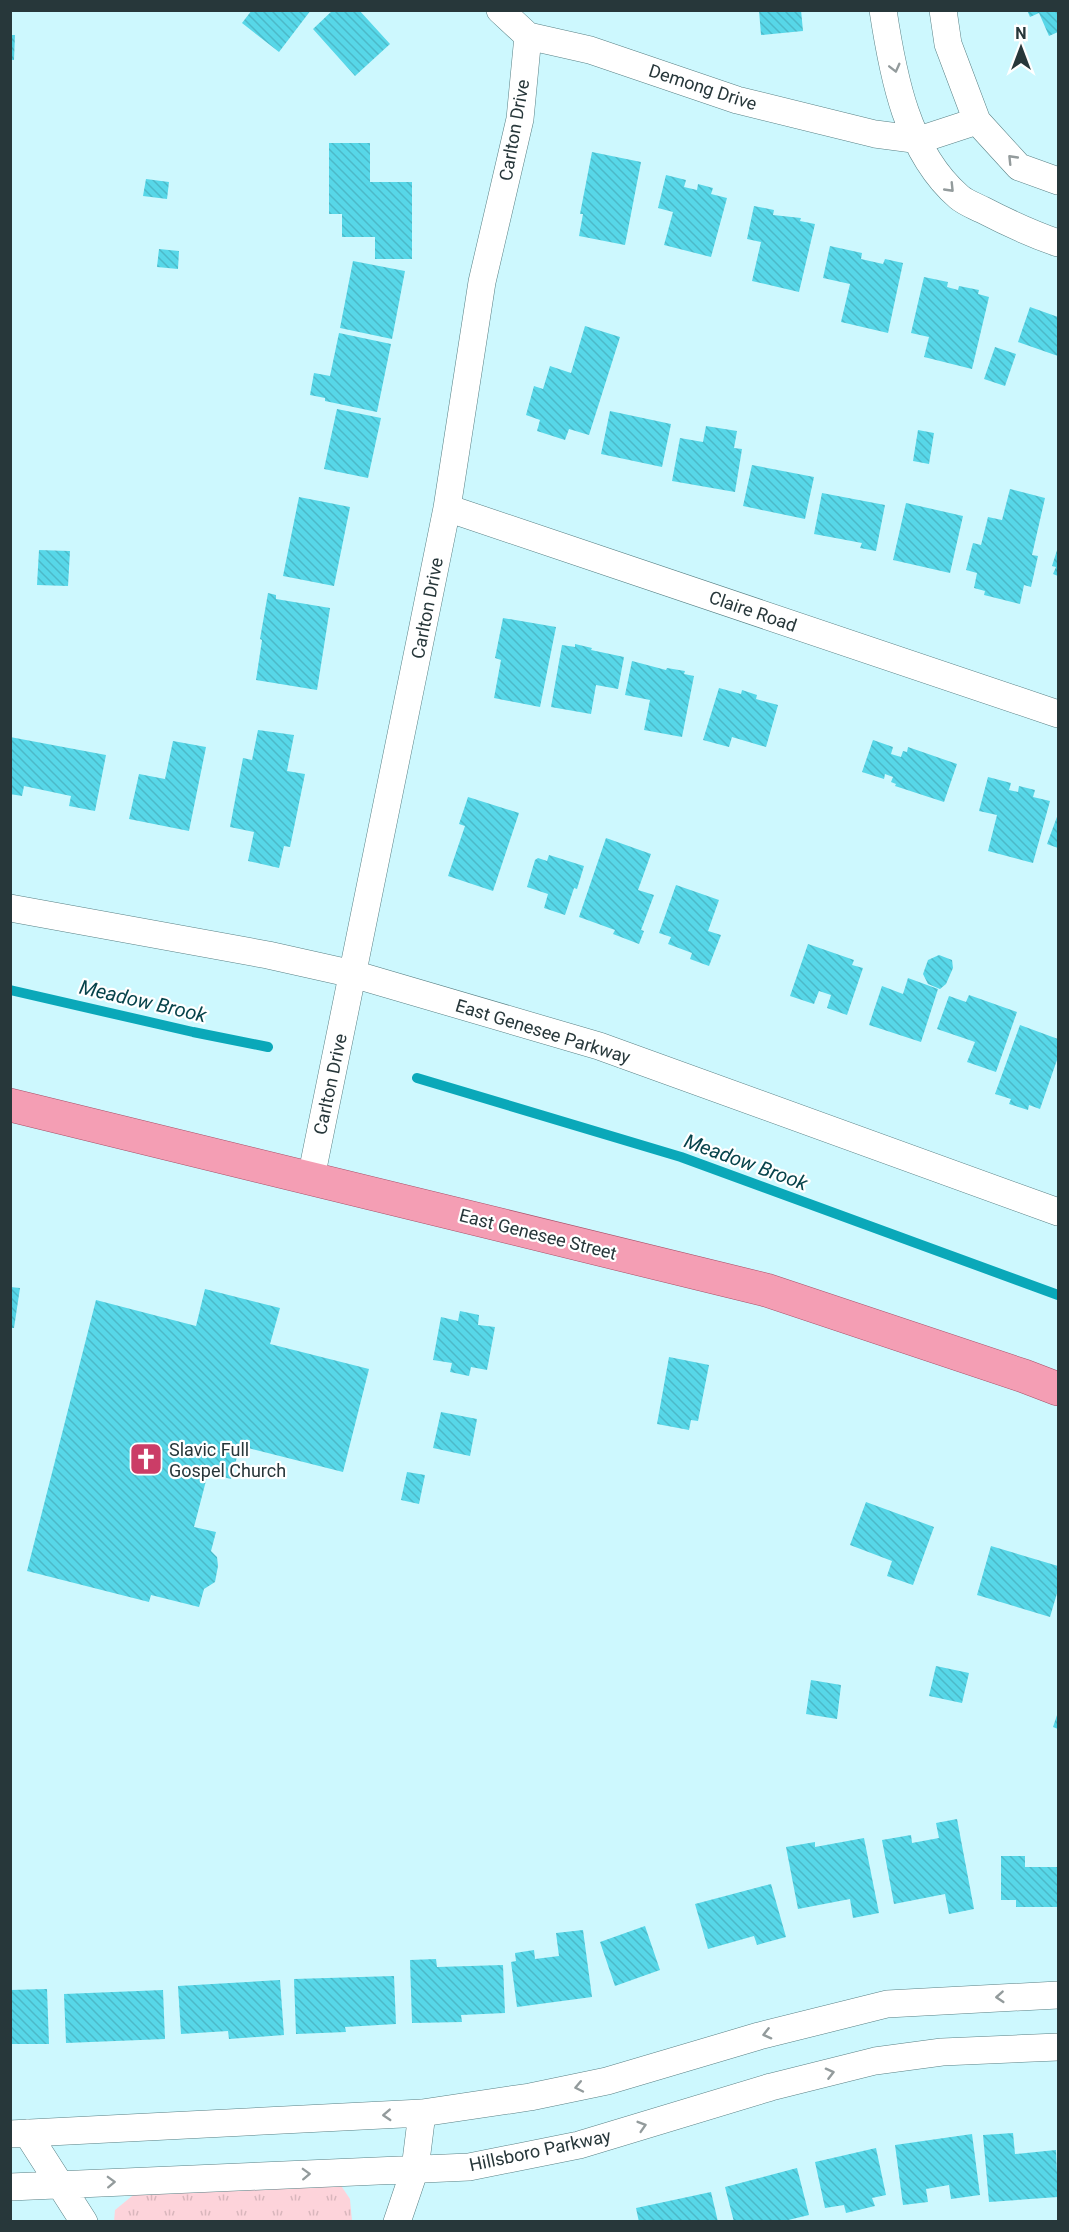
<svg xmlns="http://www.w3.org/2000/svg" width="1069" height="2232" font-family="Roboto,sans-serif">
  <defs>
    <pattern id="grass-tufts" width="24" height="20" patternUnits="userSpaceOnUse" patternTransform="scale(1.5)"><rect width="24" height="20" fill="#fdd3da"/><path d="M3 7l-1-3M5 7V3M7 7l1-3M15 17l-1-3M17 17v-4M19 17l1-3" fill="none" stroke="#d9b6bc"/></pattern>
    <pattern id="building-back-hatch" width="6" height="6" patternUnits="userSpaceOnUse" patternTransform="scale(1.5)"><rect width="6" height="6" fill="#57d7e8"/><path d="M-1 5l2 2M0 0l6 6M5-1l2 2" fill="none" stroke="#4cb9c8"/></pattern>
  </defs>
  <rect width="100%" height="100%" fill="#cdf8fe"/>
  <path fill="url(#grass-tufts)" d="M340 2184 350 2199 352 2221 114 2222 115 2210 137 2192Z"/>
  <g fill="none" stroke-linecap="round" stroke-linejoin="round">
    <path stroke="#0aa8b9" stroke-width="10" d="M10 990 193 1032 268 1047
      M417 1078 681 1157 1058 1295"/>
  </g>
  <path fill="url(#building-back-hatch)" d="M252 10H311L279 52 242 23Z
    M333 10H359L390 44 355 76 313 29Z
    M759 10H801L803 31 761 35Z
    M1027 10H1058V32L1049 36 1039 13 1030 17Z
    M10 35H15L14 60H10Z
    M329 143H370V182H412V259H375V237H342V214H329Z
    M592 152 641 162 625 245 579 236 583 214H580Z
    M666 175 686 180 684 187 697 190 698 184 713 188 711 194 727 198 711 257 664 245 673 212 658 208Z
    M146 179 169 182 167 199 143 196Z
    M754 206 774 210 773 215 801 218 800 221 815 224 799 292 752 281 761 242 747 239Z
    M830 246 862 253 861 259 883 264 885 259 903 263 888 333 841 322 850 284 823 278Z
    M159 249 179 251 178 269 157 267Z
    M353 261 405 271 392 339 340 328Z
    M924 277 948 282 947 287 958 290 959 286 979 290 978 294 989 297 972 369 924 357 929 337 911 333Z
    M1030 307 1058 317V356L1018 342Z
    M585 326 620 337 589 435 569 429 565 440 537 431 540 420 526 415 534 386 543 389 550 366 571 373Z
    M339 333 391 344 377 412 325 401V398L310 395 314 373 330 376Z
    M995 347 1016 354 1005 386 984 379Z
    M337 409 381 418 368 478 324 469Z
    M610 411 671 424 662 467 601 454Z
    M706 426 737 431 734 448 742 449 735 492 672 481 680 438 703 442Z
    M918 430 934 433 929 464 913 461Z
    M752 465 814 477 805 519 743 506Z
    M1010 489 1045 498 1032 555 1038 556 1031 587 1024 585 1020 604 984 595 985 591 974 588 977 573 966 570 973 543 981 545 988 517 1002 520Z
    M822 493 885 505 876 551 860 548 862 543 814 534Z
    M299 497 350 507 334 586 283 576Z
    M906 503 963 516 950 573 893 560Z
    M1058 547V576L1053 574 1056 567 1052 566Z
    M39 550 70 551 68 586 37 585Z
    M268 593 276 595V599L330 608 317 690 256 680 262 640 260 639Z
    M503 618 556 627 540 707 494 698 501 660 495 658Z
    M575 644 592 648 591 650 624 657 618 689 596 685 591 714 551 707 562 645 575 647Z
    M632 661 666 670 667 668 685 671 684 674 694 676 682 737 644 730 650 700 625 695Z
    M719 688 741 694 742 690 757 695 756 699 778 705 766 747 732 737 729 747 703 740Z
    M258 730 294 735 287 771 305 774 290 847 284 846 279 868 248 861 254 832 230 827 243 758 252 760Z
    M10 737 106 755 95 811 69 806 71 796 24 786 22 796 10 794Z
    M873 740 893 747 891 754 901 757 903 751 907 752 908 747 957 764 944 802 895 786 896 784 891 782 893 777 885 774 884 779 862 772Z
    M173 741 206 747 189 831 129 819 139 774 165 779Z
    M988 777 1011 783 1009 790 1018 792 1019 786 1035 790 1033 797 1050 801 1033 863 988 851 997 815 979 811Z
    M468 797 519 813 493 891 448 876 465 826 459 824Z
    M1058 814V848L1047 844Z
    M606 838 651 854 638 890 654 895 641 930 644 931 639 944 613 934 615 930 579 917Z
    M549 855 584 866 577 889 574 888 565 915 544 908 548 894 527 887 535 860 538 858 547 861Z
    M676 885 719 900 708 931 721 935 709 966 690 959 692 953 668 944 671 937 659 933Z
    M808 944 854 960 852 965 863 968 847 1015 827 1008 831 995 819 991 814 1004 790 996Z
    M939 955 952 960 953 968 946 984 940 989 928 984 923 974 928 960Z
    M908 978 938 989 921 1042 869 1025 882 986 903 994Z
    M969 995 1017 1012 996 1072 967 1062 975 1042 937 1029 949 996 966 1002Z
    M1020 1025 1058 1039V1057L1040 1109 1029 1105 1028 1110 1009 1104 1011 1099 995 1094Z
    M10 1287 20 1288 14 1328H10Z
    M205 1289 280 1308 270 1344 369 1369 343 1472 240 1446 231 1479 208 1473 194 1527 216 1532 211 1551 217 1557 218 1566 215 1582 204 1589 199 1607 151 1595 149 1602 27 1571 96 1300 196 1326Z
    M460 1311 479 1315 478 1325 495 1327 487 1370 471 1367 469 1376 450 1372 452 1363 433 1360 441 1317 458 1321Z
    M669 1357 709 1365 698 1421 691 1420 689 1430 657 1424Z
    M441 1412 477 1419 470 1456 433 1448Z
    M407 1472 425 1475 419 1504 401 1500Z
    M866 1502 934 1527 913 1585 887 1576 892 1561 850 1545Z
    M991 1546 1058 1566V1590L1050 1617 977 1595Z
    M936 1666 969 1673 962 1703 929 1696Z
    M811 1680 841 1685 837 1719 806 1714Z
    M1058 1712V1729L1053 1727Z
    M957 1819 974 1909 949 1914 945 1894 894 1904 882 1840 911 1835 912 1843 939 1838 936 1823Z
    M864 1838 879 1913 853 1918 850 1899 798 1909 786 1847 815 1842V1847Z
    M1001 1856H1025V1867H1058V1907H1016V1900H1001Z
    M771 1884 786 1937 757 1945 754 1936 708 1949 695 1904Z
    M645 1926 660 1970 615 1986 600 1942Z
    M583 1930 592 1997 517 2007 511 1962 516 1961 515 1953 534 1950 535 1959 559 1956 556 1933Z
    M436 1959 437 1967 503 1965 505 2013 461 2015 462 2022 412 2023 410 1960Z
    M394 1976 396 2024 345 2027 346 2032 296 2034 294 1979Z
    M280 1980 284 2035 229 2039 228 2031 181 2034 178 1986Z
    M47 1989 49 2044H10V1990Z
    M163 1990 165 2039 66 2043 64 1994Z
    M1013 2133 1015 2154 1056 2150 1058 2197 989 2202 983 2135Z
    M972 2134 980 2195 951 2199 949 2185 926 2189 928 2202 903 2205 895 2145Z
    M876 2148 886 2195 872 2198 875 2206 846 2213 844 2205 825 2208 815 2162Z
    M797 2168 809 2215 780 2222H734L725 2187Z
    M711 2192 718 2222H639L636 2208Z"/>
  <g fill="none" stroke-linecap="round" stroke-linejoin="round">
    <g stroke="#598085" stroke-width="28">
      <path id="minor" d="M500 10 528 36 590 50 737 100 875 134 913 139 916 141 977 121
        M883 10C893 76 907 152 959 197 966 203 975 206 983 210 1008 223 1032 234 1058 243
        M943 10 948 44 977 121 1019 167 1058 181
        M447 508 1058 714
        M10 908 268 955 353 974 599 1046 1058 1212
        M311 1178 447 508 482 282 520 119 528 36
        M27 2133 84 2222
        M10 2134 422 2113 530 2097 607 2081 759 2036 887 2004 1058 1995
        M10 2187 469 2167 579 2145 771 2087 875 2061 942 2052 1058 2047
        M397 2222 415 2169 422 2113"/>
    </g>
    <g stroke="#a75069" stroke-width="34">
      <path id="primary" d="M10 1105 766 1290 1024 1376 1058 1389"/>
    </g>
    <use href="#minor" stroke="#fff" stroke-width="27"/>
    <use href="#primary" stroke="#f49eb4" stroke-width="33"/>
  </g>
  <defs><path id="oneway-chevron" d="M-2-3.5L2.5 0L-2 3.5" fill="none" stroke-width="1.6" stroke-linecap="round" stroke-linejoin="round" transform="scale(1.5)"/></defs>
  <g stroke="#939b9c">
    <use href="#oneway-chevron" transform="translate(895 68) rotate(76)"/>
    <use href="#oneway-chevron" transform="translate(1012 159) rotate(-134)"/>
    <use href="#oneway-chevron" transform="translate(950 188) rotate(46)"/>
    <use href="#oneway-chevron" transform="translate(1000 1997) rotate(176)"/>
    <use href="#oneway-chevron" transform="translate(767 2034) rotate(166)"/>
    <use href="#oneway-chevron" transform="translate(830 2073) rotate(-14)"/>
    <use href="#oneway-chevron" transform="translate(579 2087) rotate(168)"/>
    <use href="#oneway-chevron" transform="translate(387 2115) rotate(177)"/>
    <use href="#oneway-chevron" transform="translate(642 2126) rotate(-17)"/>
    <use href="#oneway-chevron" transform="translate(306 2174) rotate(-2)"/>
    <use href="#oneway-chevron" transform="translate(111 2182) rotate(-2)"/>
  </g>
  <defs>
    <g id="church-square" transform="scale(1.725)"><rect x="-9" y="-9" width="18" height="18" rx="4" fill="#cb3d67" stroke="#fff"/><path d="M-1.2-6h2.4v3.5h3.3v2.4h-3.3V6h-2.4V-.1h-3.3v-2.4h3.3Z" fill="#fff"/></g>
  </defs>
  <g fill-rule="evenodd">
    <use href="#church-square" x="146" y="1459"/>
  </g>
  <g text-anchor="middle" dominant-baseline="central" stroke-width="4.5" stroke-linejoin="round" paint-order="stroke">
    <g font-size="18" fill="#27373a" stroke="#fff">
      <text transform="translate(703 87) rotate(18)">Demong Drive</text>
      <text transform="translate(514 130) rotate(-80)">Carlton Drive</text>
      <text transform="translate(427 608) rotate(-79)">Carlton Drive</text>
      <text transform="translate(753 611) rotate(19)">Claire Road</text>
      <text transform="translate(543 1031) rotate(17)">East Genesee Parkway</text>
      <text transform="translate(330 1084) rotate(-78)">Carlton Drive</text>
      <text transform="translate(538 1234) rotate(14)">East Genesee Street</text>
      <text transform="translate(540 2150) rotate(-12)">Hillsboro Parkway</text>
    </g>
    <g font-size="18" fill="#27373a" stroke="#fff" text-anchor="start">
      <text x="169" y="1449">Slavic Full<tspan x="169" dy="21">Gospel Church</tspan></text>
    </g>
    <g font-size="20" font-style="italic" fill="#07434b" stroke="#fff">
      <text transform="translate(143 1001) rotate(13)">Meadow Brook</text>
      <text transform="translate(746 1162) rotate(20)">Meadow Brook</text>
    </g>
  </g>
  <rect width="1069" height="2232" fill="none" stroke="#27373a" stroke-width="24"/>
  <g transform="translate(1021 48)" stroke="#ffffff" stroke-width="4.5" paint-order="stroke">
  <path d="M0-4.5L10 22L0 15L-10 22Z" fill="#27373a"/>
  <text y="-9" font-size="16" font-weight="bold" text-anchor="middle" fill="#27373a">N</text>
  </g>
</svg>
